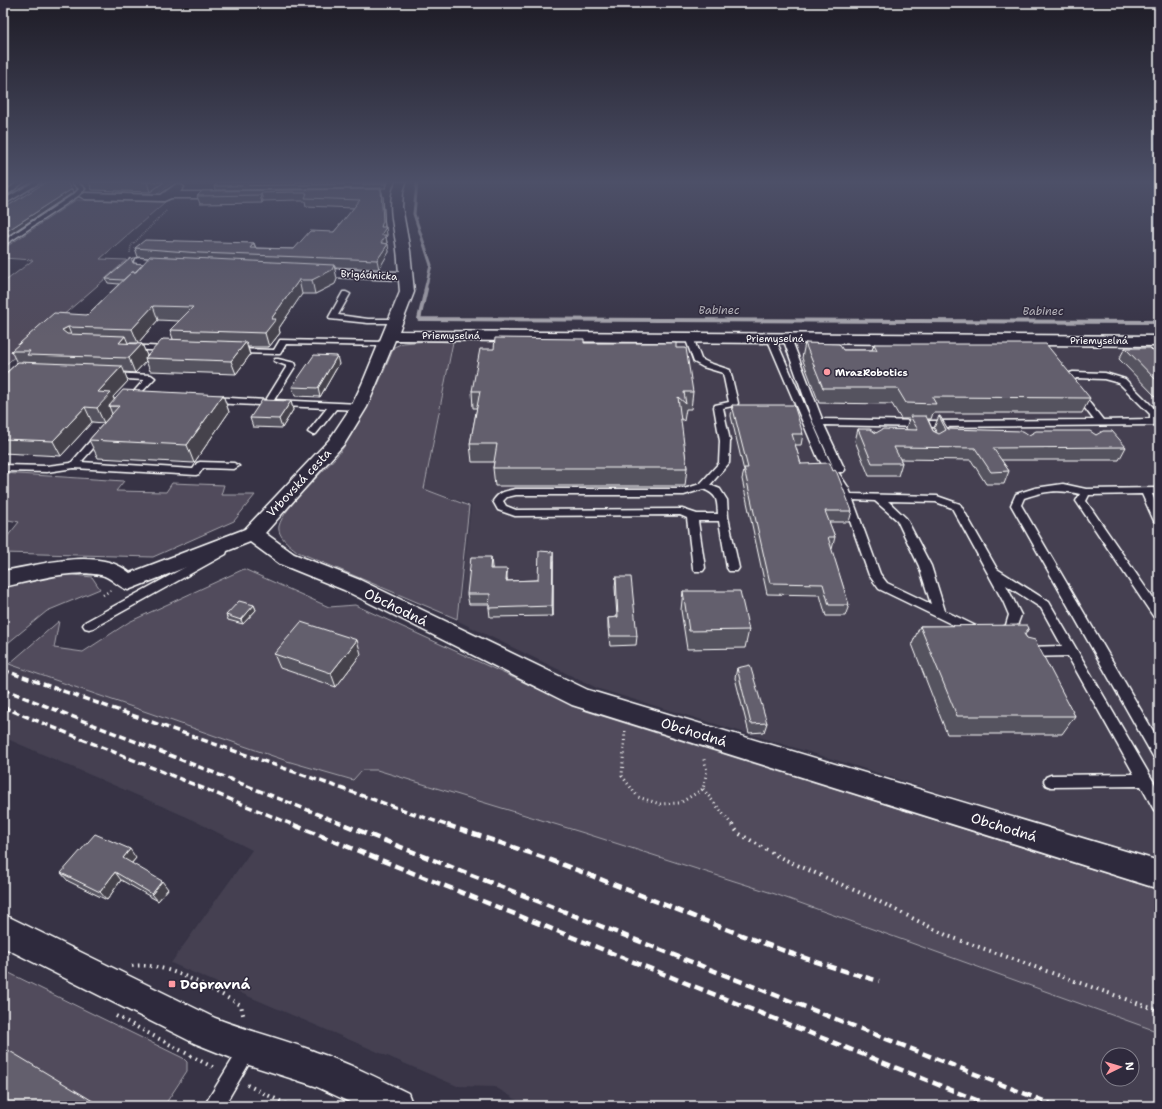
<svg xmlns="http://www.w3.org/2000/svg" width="1162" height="1109" font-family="'Shantell Sans',sans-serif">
  <rect width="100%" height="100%" fill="#373345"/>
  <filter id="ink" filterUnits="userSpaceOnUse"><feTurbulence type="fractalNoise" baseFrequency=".025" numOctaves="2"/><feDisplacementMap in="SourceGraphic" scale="8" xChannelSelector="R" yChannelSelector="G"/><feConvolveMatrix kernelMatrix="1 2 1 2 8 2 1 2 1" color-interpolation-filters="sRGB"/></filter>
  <g filter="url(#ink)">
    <path fill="#444051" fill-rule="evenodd" d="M3 182H82L88 190 86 193 3 249Z
      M454 341 1159 345V863L859 767 599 689 458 621 471 505 425 489Z
      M3 662 287 761 353 780 362 770H377L584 833 775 894 1159 1032V1106H524L522 1103 495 1087 457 1086 171 963 252 850 187 817 3 737ZM1108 1055H1132V1079H1108Z"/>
    <path fill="#514c5c" stroke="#a8a6ae" d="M138 182H173L156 195 112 194 116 190 123 193Z
      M76 200 165 202 100 259 127 260 3 367V283L33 260 3 258V249Z
      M428 341 453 342 424 489 469 506 457 619 298 552C291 546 277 537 279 526 283 507 330 467 343 448 364 416 380 382 394 347L403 343Z
      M3 473 124 481 116 491 166 492 172 483 224 485 221 495H255L234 521 153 557 3 553V542L19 522 3 519Z
      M244 569 329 607 355 605 586 711 1159 890V1032L775 894 584 833 377 770H362L353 780 287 761 9 664 59 621 54 648 83 652 129 622Z
      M65 574 92 577 100 589 47 611 3 647V587Z
      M3 970 183 1058 187 1062V1071L164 1106H99L3 1048Z"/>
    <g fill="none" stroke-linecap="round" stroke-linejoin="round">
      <path stroke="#adabb2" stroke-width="3" d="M417 182 414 214 431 265 425 290"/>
      <path stroke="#adabb2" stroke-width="4" d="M426 289 419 319 1159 322"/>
      <g stroke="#fff" stroke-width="3">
        <path id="lane" d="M18 182H24L3 198V193Z
          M34 182H41L3 205V200Z
          M71 182H77L85 189 78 196 3 246V241L74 194 79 189Z
          M343 292H346L350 294 338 315 368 319H396L400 321 396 323H368L330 319 329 317Z
          M686 335H689L693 337 701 359 709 363 730 370 738 403 737 405 723 408 730 441 729 463 710 485 720 489 727 500 728 517 739 568 737 571H729L727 568 719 521H698L705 568 703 571H695L693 568 687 518 680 515 515 516 498 510 493 501C499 492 505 491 516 489H684L700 484 719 463 720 441 714 407 715 405 729 402 723 373 703 367 694 362 685 337ZM703 489C718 495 717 500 718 514H697L682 509 516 510 506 506 503 501 507 497 516 495H684Z
          M768 336H771L775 338 828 458 833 466 813 422 783 338 784 336H787L791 338 822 419 926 421 1094 420 1065 382 1070 373 1073 372 1105 373 1125 379 1157 411 1159 423 1155 425 926 427 824 425 845 470 843 472H838L848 487 851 494 937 496 960 504 997 569 1049 602 1159 791V812L1154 810 1141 786 1051 787 1046 785 1044 781 1046 777 1051 775 1134 774 1068 656 1026 657 1022 655 1020 652 1022 649 1026 647 1062 646 1041 608 1006 585 1021 615 1015 631 1001 638 997 636 995 633 997 630 1006 625 1009 615 1003 601 952 508 936 502 888 501 906 518 931 566 945 611 982 629 984 632 982 635 978 637 974 635 879 589 869 575 838 487 818 458 767 338ZM1076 378 1104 379 1119 383 1150 414V419L1103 420 1073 382ZM853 500 875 501 897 520 919 566 931 604 887 583 880 574Z
          M280 340 386 342 390 344 386 346 286 344 280 354H277L235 353 231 351 235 349 274 350Z
          M126 345 168 347 172 349 168 351 129 349 125 347Z
          M275 359H278L295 363 296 365 274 400 359 404 363 407 359 410 336 409 316 434 313 435 308 432 327 408 212 403 208 400 212 397 266 400 287 366 274 361Z
          M111 373 151 375 155 378 140 394 145 397 141 400 131 398 130 396 144 380 108 378 107 376 108 374Z
          M101 431 106 434 81 462 193 469 197 463 200 462 234 463 239 466 234 469 203 468 199 474 196 475 74 468 47 472 3 471V465L47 466 71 463 98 432Z
          M1063 484 1086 489 1159 488V494H1152L1159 510V524L1154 521 1142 494 1089 495 1086 501 1159 607V620L1155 619 1076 501 1080 494C1059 489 1044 491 1024 498L1021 505 1159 741V760L1154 758 1011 505 1016 494 1035 488Z
          M222 547 226 548 227 551 226 554 93 628 89 629 85 628 83 625 85 622Z
          M248 1041 254 1044 257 1050 224 1106H204L242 1044Z"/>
      </g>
      <g stroke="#fff" stroke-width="3">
        <path id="street" d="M396 182H406L403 192 402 207 410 251 414 292 399 331 1159 336V346L395 340 367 407 345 443 265 533 294 554 360 580 588 690 1159 861V889L572 705 344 590 280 564 250 542 128 590C118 587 111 577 101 575 69 569 34 581 3 587V571C40 565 99 546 130 573L245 529 329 440 351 407 362 384 400 292 399 280 306 276 301 275 299 272 301 269 306 268 399 272C398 264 398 257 397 250 394 226 386 204 396 182Z
          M179 184 184 187 180 192H227L233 195 227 198H171L164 201 85 199 79 196 85 193 161 195 175 185Z
          M140 258 173 261 178 262 180 265 178 268 173 269 135 265 134 262 135 259Z
          M3 914 215 1018C248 1031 283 1039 316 1052 348 1063 378 1078 408 1093L413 1106H358L315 1086 249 1065 194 1043 3 947Z"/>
      </g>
      <path stroke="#fff" stroke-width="1.5" stroke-dasharray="0.5 1.5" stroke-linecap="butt" d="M130 253 131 246 167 210"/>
      <path stroke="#fff" stroke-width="2.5" stroke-dasharray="1 3" stroke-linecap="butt" d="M103 595 111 590"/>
      <path stroke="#fff" stroke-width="3" stroke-dasharray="1 3.5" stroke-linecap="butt" d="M625 731 622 776 638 797 660 804 680 803 703 789 707 771 703 756
        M703 789 733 826"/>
      <path stroke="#fff" stroke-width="4" stroke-dasharray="1.5 4.5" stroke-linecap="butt" d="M732 825 738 833 779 857 872 898 948 936 1159 1011
        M132 966C167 961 210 989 241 1005L244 1019
        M116 1016 216 1069
        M247 1085 290 1106"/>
      <use href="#lane" fill="#2f2a3d" fill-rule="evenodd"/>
      <use href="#street" fill="#2f2a3d" fill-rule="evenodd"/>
      <path stroke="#fff" stroke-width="3.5" stroke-dasharray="7 3.5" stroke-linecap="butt" d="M3 670 449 826
        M3 689 348 826
        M3 707 296 826"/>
      <path stroke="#fff" stroke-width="4.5" stroke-dasharray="9 4.5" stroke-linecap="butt" d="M294 825 991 1106
        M345 825 1056 1106
        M447 825C485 838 523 850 561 864 667 904 770 951 879 981"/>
    </g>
    <path fill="#55525e" stroke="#fff" fill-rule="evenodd" d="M89 182H164L150 192 92 190Z
      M388 182 386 188 215 190 214 186Z
      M72 189 74 192 9 235H3V209Z
      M381 189 383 197 385 227 387 235 386 237 389 252 379 269 334 267 337 279 335 284 315 294H302L279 328 280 333 269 347H248L250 355 236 374 150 371 146 361 135 373 124 372 128 381 113 397 114 399 223 395 229 412 194 463 98 458 89 440 112 414 104 423 92 422 61 456 3 453V376L17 363 11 351 87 315 119 284 108 283 106 279 133 263 143 264 149 258 138 257 135 248 254 243 256 248 294 249 334 232 354 208 306 206 305 201H297L296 200 263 201 262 203 200 204 197 196 202 191ZM158 320 179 321 170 330 173 339 147 356 142 344H129L128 343H138Z
      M584 343 676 348 693 392 691 409H686L684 421 680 418 687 468 685 486H495L493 468 494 462H472L470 444 477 408H473L472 391 494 349Z
      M805 343 843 350H872L874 344 1090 398 1082 413H933L931 419H928L933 431 937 433 934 428 939 416 948 429 1029 435H1096L1126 447 1119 460H1001L1009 471 1004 484H986L971 460 900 459 902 463 898 476H869L855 441 858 429 876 433 907 430 906 428 909 419H901L892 404 819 403 802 358Z
      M1125 348 1159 357V400L1119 359Z
      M339 364 320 397 295 396 292 387Z
      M291 401 293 410 282 428 253 427 250 418Z
      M732 405 803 434 801 445H795L801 464 852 511 849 522H829L835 537 832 549H831L849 605 845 616H826L820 595 767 594 742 479 744 471 731 416Z
      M553 561V616L490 617 489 608V604H469L467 594 492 567V569L507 578V581L538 580Z
      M616 577 637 636 636 645 610 646 608 627V618L617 617 615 587Z
      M683 591 749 630 745 648 687 649 681 610Z
      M254 605 256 610 243 624 228 620 226 615Z
      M920 626 1029 628 1025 635 1075 716 1062 734H947L912 644Z
      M274 654H361L336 687 280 668Z
      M737 668 767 723 764 732 749 733 735 678Z
      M136 858 131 864 168 889 158 901 121 880 107 900 68 881 61 873Z"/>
    <path fill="#45424c" stroke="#fff" d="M147 182H164L150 192Z
      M386 182H388L386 188 385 184Z
      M72 189 74 192 9 235 7 231Z
      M381 189 383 197 385 229 386 227 387 235 386 237 387 244 381 243Z
      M261 193 263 201 262 203 260 195Z
      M254 243 256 251 250 248Z
      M388 244 389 252 379 269 377 260Z
      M334 265 337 279 335 284 315 294 312 280Z
      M299 280 302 294 279 328 280 333 269 347 265 333 271 319Z
      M153 306 158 320 138 343 132 329Z
      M68 327 74 342 62 330Z
      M125 336 131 350 119 343Z
      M246 342 250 355 236 374 231 361Z
      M142 344 148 358H145L146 361 135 373 129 358Z
      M337 356 339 364 320 397 318 388Z
      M122 366 128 381 113 397 117 406H109L112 414 104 423 97 408 98 392Z
      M223 395 229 412 194 463 187 445Z
      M291 401 293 410 282 428 279 419Z
      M85 407 92 422 61 456 53 441Z
      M553 552V616L552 606Z
      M491 557 492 567 491 578 490 569Z
      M507 569V590L506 581Z
      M254 605 256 610 243 624 241 620Z
      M357 640 361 654 336 687 331 673Z
      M130 849 136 858 129 866 123 858Z
      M115 872 121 880 107 900 100 892Z
      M162 881 168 889 158 901 152 894Z"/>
    <path fill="#635f6d" stroke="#fff" d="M46 182H66L72 189 7 231H3V209Z
      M218 182H386L385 184 214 186Z
      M381 189 383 221 381 227H386L381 235H386L381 243 388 244 377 260 200 253 135 248 145 240 254 243 250 248 294 249 310 231 334 232 360 200 305 198 307 193H295V192L261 193 260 195 197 196 202 191Z
      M150 256 334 265 332 270 312 280H299L271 319H276L265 333 170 330 193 307 153 306 132 329 68 327 62 330 67 334 125 336 119 343 142 344 129 358 27 355 30 351H11L54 313 87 315 132 272H136Z
      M131 258 133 263 143 264 135 272H132L123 280 106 279Z
      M495 338 584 339V343H676V348H686L693 392H684L686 404 678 397 687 468H493L497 444H470L480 391H472L480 349H494Z
      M163 339 246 342 231 361 145 358Z
      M805 343 839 344 843 350H877L874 344H1046L1090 398 932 397 936 404 906 403 897 388H823Z
      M1125 348H1150L1159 357V383Z
      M314 355 337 356 318 388 292 387Z
      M18 362 122 366 98 392 111 393 97 408 85 407 53 441 3 439V376Z
      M123 390 223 395 187 445 89 440 119 406H109Z
      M262 400 291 401 279 419 250 418Z
      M732 405H794L803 434H792L801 464 830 463 833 471 835 470 837 473 852 511H825L835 537H828L849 605H829L823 584 770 583 744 468H748Z
      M910 416H926L933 431 939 434 946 430 939 416H940L948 429 1023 431 1029 435 1036 431H1090L1096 435 1103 431H1112L1126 447 993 448 1009 471 991 472 975 448 894 447 902 463H872L858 429H870L876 433 883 429 918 430Z
      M539 551 553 552 552 606 489 608 490 594H467L471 557H491L490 569H507L506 581 538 580Z
      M616 577H631L637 636H610L608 618 618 617Z
      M683 591H740L749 630 689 631Z
      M239 601 254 605 241 620 226 615Z
      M301 622 357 640 331 673 274 654Z
      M1027 625 1029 628 1024 634 1027 638 1035 640 1075 716H957L920 626Z
      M750 665 767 723 751 724 737 668Z
      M95 834 130 849 123 858 162 881 152 894 115 872 100 892 61 873Z
      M3 1047 101 1106H3Z"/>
  </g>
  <linearGradient id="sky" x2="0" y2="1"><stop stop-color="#1e1c26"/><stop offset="0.54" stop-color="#4d5068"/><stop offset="1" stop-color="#4d5068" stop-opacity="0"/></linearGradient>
  <rect width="1162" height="337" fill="url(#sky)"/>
  <g fill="#ff9aa2" stroke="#2f2a3d" stroke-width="1.5">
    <circle cx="827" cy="372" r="4"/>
    <rect x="168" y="980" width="8" height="8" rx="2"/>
  </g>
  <g text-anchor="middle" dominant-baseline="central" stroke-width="3" stroke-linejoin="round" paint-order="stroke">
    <g font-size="10" fill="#fff" stroke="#2f2a3d">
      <text transform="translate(369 275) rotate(3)">Brigádnicka</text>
      <text x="451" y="335">Priemyselná</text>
      <text x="775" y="338">Priemyselná</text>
      <text x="1099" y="340">Priemyselná</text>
    </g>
    <g font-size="10" font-weight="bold" fill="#fff" stroke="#2f2a3d" text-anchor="start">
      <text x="835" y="372">MrazRobotics</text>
    </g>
    <g font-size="11" font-style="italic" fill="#b4b2b9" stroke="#2f2a3d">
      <text x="719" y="310">Babinec</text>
      <text x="1043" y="311">Babinec</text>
    </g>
    <g font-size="12" fill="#fff" stroke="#2f2a3d">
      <text transform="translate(299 483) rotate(-47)">Vrbovská cesta</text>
    </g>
    <g font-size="14" fill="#fff" stroke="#2f2a3d">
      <text transform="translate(396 607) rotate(26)">Obchodná</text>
      <text transform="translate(694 732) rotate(17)">Obchodná</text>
      <text transform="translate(1004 827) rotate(17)">Obchodná</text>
    </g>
    <g font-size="14" font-weight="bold" fill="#fff" stroke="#2f2a3d" text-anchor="start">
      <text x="180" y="984">Dopravná</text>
    </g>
  </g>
  <rect width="1162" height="1109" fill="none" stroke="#2f2a3d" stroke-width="16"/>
  <rect x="8" y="8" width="1146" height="1093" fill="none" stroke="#fff" stroke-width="1.5" filter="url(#ink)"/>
  <g transform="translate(1120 1067) rotate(85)"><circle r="19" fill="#2f2a3d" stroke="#827f8b"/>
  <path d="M0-3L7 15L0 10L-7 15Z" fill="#ff9aa2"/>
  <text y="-6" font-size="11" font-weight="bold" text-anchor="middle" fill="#ffffff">N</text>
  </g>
</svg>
